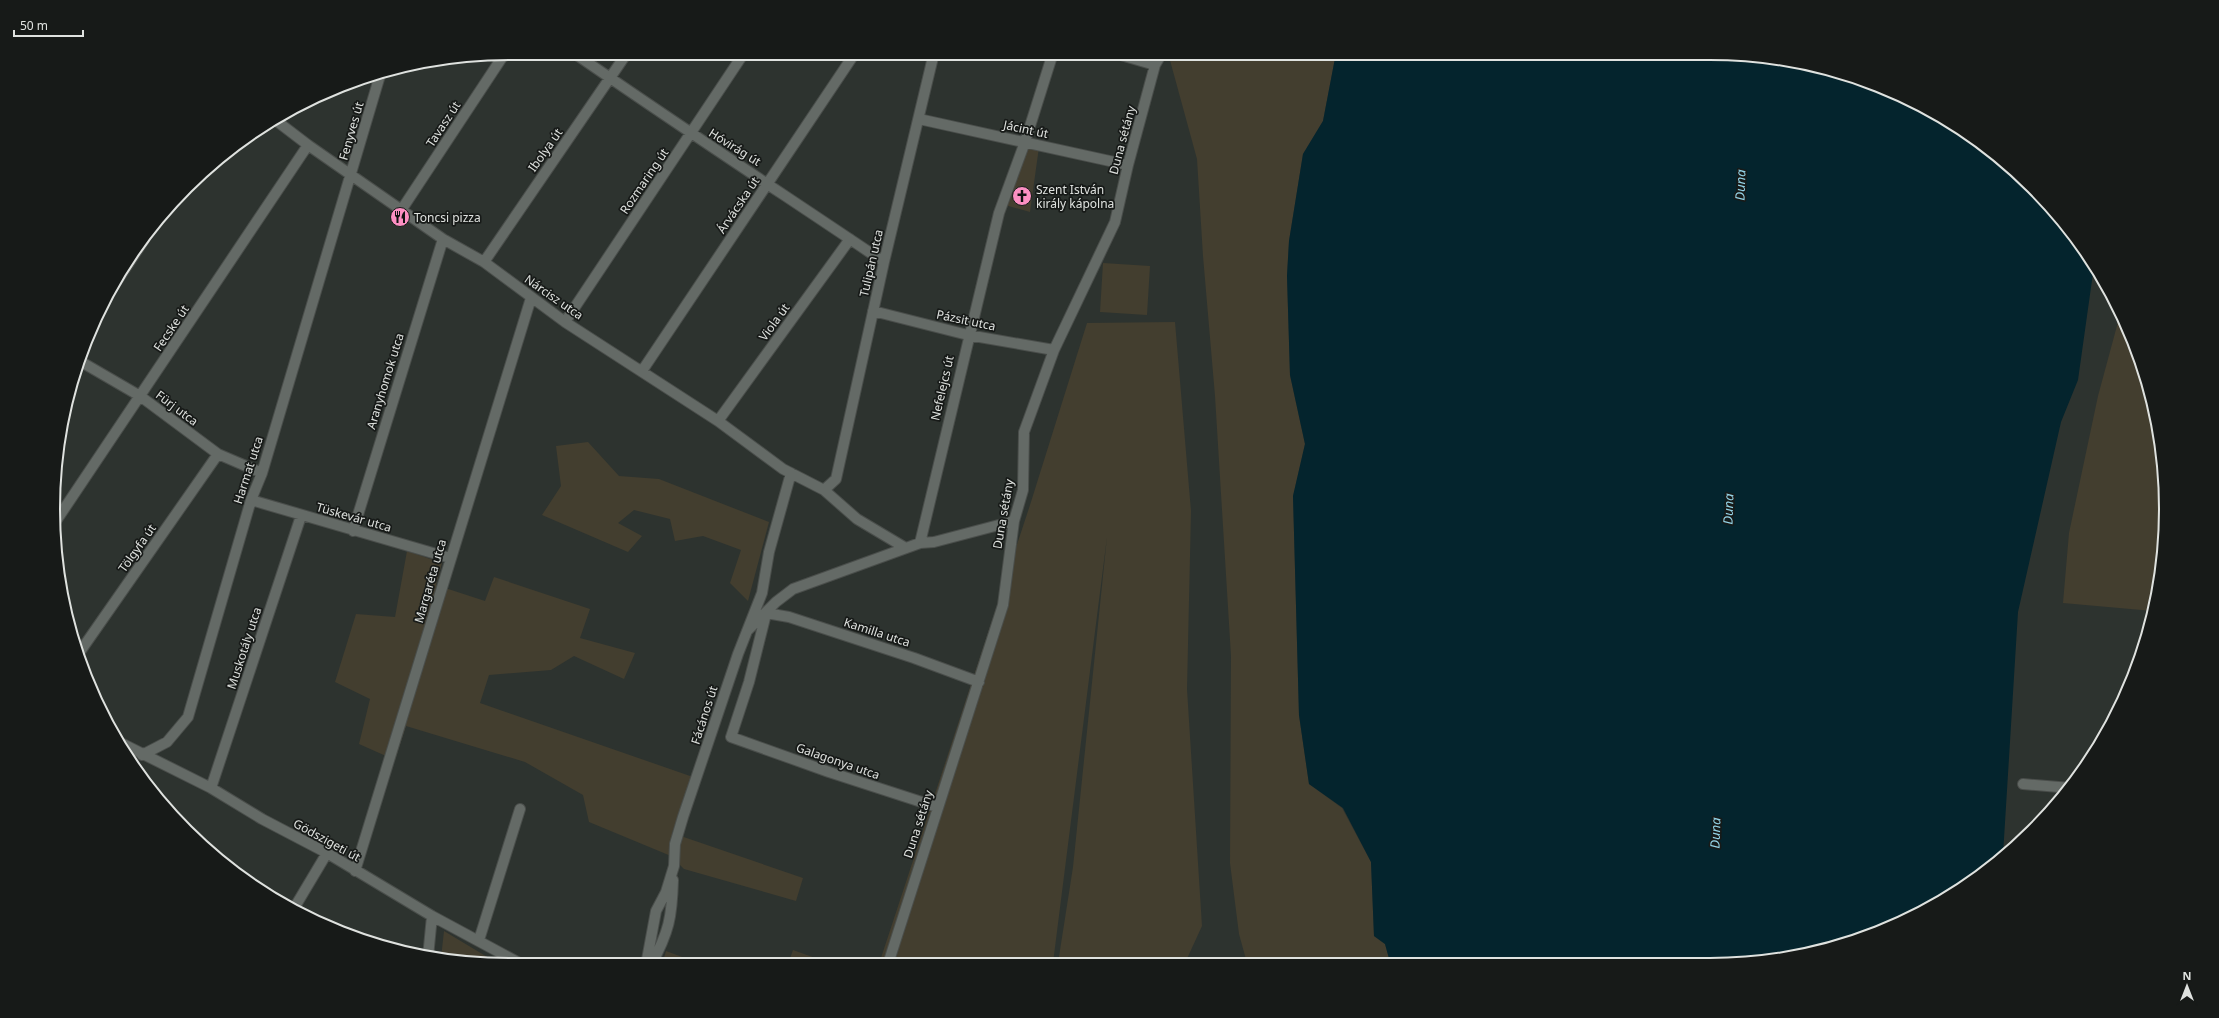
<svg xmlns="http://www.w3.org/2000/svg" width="2219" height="1018" font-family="'Noto Sans',sans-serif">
  <rect width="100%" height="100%" fill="#2d332f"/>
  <path fill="#433e2f" d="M1168 53H1336L1323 121 1303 154 1289 241 1287 276 1290 375 1305 444 1293 496 1299 715 1309 784 1342 808 1371 862 1374 936 1385 944 1390 962 1247 963 1239 934 1230 863 1231 656 1215 396 1203 256 1197 159Z
    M1027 144 1039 147 1030 212 1005 205Z
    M1103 263 1150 266 1147 315 1100 312Z
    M1175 322 1191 511 1187 689 1202 926 1185 963H1058L1073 867 1107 537 1053 963 879 964 1030 505 1087 323Z
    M2118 322 2126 324 2131 334 2157 420 2166 509 2157 598 2153 611 2063 603 2069 533 2098 396Z
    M588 442 619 476 659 479 769 522 748 601 730 583 741 550 703 536 675 541 670 519 634 510 618 523 642 536 628 552 542 515 561 486 556 446Z
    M407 551 442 563 436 585 485 601 494 577 590 609 580 638 635 653 624 679 574 656 551 670 489 675 480 703 693 777 672 833 803 878 796 901 684 869 671 856 589 822 583 795 525 762 406 726 395 760 359 744 370 699 335 682 356 614 395 617Z
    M444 931 499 964 441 958Z
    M793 950 832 964H788Z
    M666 951 701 964 662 965Z"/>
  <path fill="#04242d" d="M1336 53H1710L1799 62 1884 88 1963 130 2032 186 2089 255 2094 266 2078 380 2061 422 2018 612 2003 855 1988 871 1885 930 1770 961 1390 962 1385 944 1374 936 1371 862 1343 808 1309 784 1299 715 1293 496 1305 444 1290 375 1287 276 1289 241 1303 154 1323 121Z"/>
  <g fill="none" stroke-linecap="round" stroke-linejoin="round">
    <g stroke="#4a4e4b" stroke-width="12">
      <path id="street" d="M574 53C676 124 780 192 884 262
        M1114 53 1155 65
        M274 119 308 145 443 239 484 262 565 322 718 421 783 469 824 490 836 479 884 262 934 53
        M919 119 1128 165
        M402 209 505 53
        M484 262 627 53
        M109 293 144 240
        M873 311 968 335 1054 350
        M565 322 744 53
        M78 360 140 396 218 454 262 473
        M642 371 855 53
        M718 421 850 239
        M824 490 857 519 904 547
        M251 500 450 558
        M54 524 308 145
        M353 531 443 239
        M920 543 934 542 1014 521
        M766 613 789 617 914 658 979 682
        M766 614 749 682 731 737 829 772 937 807
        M747 631 776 602 793 589 920 543 999 213 1025 142 1053 53
        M77 656 218 454
        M117 741 211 788 262 819 327 853 432 916 523 965
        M142 755 167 742 188 717 251 500 262 473 381 72
        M2023 784 2071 788
        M211 788 301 516
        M355 871 531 298
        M293 910 327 853
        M479 940 520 809
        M428 957 432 916
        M888 964 1003 605 1014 521 1023 490 1024 432 1054 350 1115 222 1128 165 1155 65 1162 53
        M646 965 656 911 666 892 674 866 675 844 683 817 738 654 762 593 769 552 791 473
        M651 965C669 932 672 917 673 880"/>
    </g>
    <use href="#street" stroke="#646a66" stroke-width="10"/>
  </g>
  <defs>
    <g id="church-disc" transform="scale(1)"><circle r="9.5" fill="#fc8fc2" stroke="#171a18"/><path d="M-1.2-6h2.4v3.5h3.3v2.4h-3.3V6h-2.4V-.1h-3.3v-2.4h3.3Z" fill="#111"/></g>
    <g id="restaurant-disc" transform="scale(1)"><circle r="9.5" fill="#fc8fc2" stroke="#171a18"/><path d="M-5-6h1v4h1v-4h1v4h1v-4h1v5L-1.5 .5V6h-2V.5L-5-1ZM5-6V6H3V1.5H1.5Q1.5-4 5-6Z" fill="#111"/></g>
  </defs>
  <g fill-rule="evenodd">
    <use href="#church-disc" x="1022" y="196"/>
    <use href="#restaurant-disc" x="400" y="217"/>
  </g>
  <g text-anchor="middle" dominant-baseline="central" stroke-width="3.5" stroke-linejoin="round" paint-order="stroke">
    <g font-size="12" fill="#dfe2df" stroke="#171a18">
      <text transform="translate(443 124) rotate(-57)">Tavasz út</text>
      <text transform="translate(1026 129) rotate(12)">Jácint út</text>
      <text transform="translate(351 131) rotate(-74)">Fenyves út</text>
      <text transform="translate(1122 140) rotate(-75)">Duna sétány</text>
      <text transform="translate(735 147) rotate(32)">Hóvirág út</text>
      <text transform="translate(545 150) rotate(-55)">Ibolya út</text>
      <text transform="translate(644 181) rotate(-56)">Rozmaring út</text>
      <text transform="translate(738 205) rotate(-56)">Árvácska út</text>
      <text transform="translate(871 263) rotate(-77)">Tulipán utca</text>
      <text transform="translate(554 297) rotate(35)">Nárcisz utca</text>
      <text transform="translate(966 320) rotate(12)">Pázsit utca</text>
      <text transform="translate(774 322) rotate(-54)">Viola út</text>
      <text transform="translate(171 328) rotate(-56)">Fecske út</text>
      <text transform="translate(385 381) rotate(-73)">Aranyhomok utca</text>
      <text transform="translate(942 388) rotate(-77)">Nefelejcs út</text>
      <text transform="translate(177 408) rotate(37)">Fürj utca</text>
      <text transform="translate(248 470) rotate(-72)">Harmat utca</text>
      <text transform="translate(1003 514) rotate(-80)">Duna sétány</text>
      <text transform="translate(354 517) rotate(16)">Tüskevár utca</text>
      <text transform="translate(137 548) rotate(-55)">Tölgyfa út</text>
      <text transform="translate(430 581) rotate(-74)">Margaréta utca</text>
      <text transform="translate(877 632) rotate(18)">Kamilla utca</text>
      <text transform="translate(244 648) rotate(-72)">Muskotály utca</text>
      <text transform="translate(704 715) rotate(-72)">Fácános út</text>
      <text transform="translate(838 761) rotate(19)">Galagonya utca</text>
      <text transform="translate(918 824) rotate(-72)">Duna sétány</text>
      <text transform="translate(327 840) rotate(29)">Gödszigeti út</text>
    </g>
    <g font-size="12" fill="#dfe2df" stroke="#171a18" text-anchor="start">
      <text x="1036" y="189">Szent István<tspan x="1036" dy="14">király kápolna</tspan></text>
      <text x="414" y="217">Toncsi pizza</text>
    </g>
    <g font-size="13" font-style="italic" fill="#94d4e7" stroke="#171a18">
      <text transform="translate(1740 185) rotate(-88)">Duna</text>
      <text transform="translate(1728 509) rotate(-88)">Duna</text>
      <text transform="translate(1715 833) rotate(-88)">Duna</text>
    </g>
  </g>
  <path d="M0 0H2219V1018H0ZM509 60H1710A449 449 0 0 1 2159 509V509A449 449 0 0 1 1710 958H509A449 449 0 0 1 60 509V509A449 449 0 0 1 509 60Z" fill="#171a18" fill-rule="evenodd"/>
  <path fill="none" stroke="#dfe2df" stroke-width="2" d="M509 60H1710A449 449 0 0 1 2159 509V509A449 449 0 0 1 1710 958H509A449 449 0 0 1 60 509V509A449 449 0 0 1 509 60Z"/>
  <g transform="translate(2187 986)" stroke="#171a18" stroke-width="3" paint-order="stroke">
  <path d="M0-3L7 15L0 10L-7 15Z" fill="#dfe2df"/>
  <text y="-6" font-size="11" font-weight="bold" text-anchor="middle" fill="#dfe2df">N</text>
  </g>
  <path d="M14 30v6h69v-6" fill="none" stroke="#dfe2df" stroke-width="2"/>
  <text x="20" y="30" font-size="12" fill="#dfe2df" stroke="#171a18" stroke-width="3" paint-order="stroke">50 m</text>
</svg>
